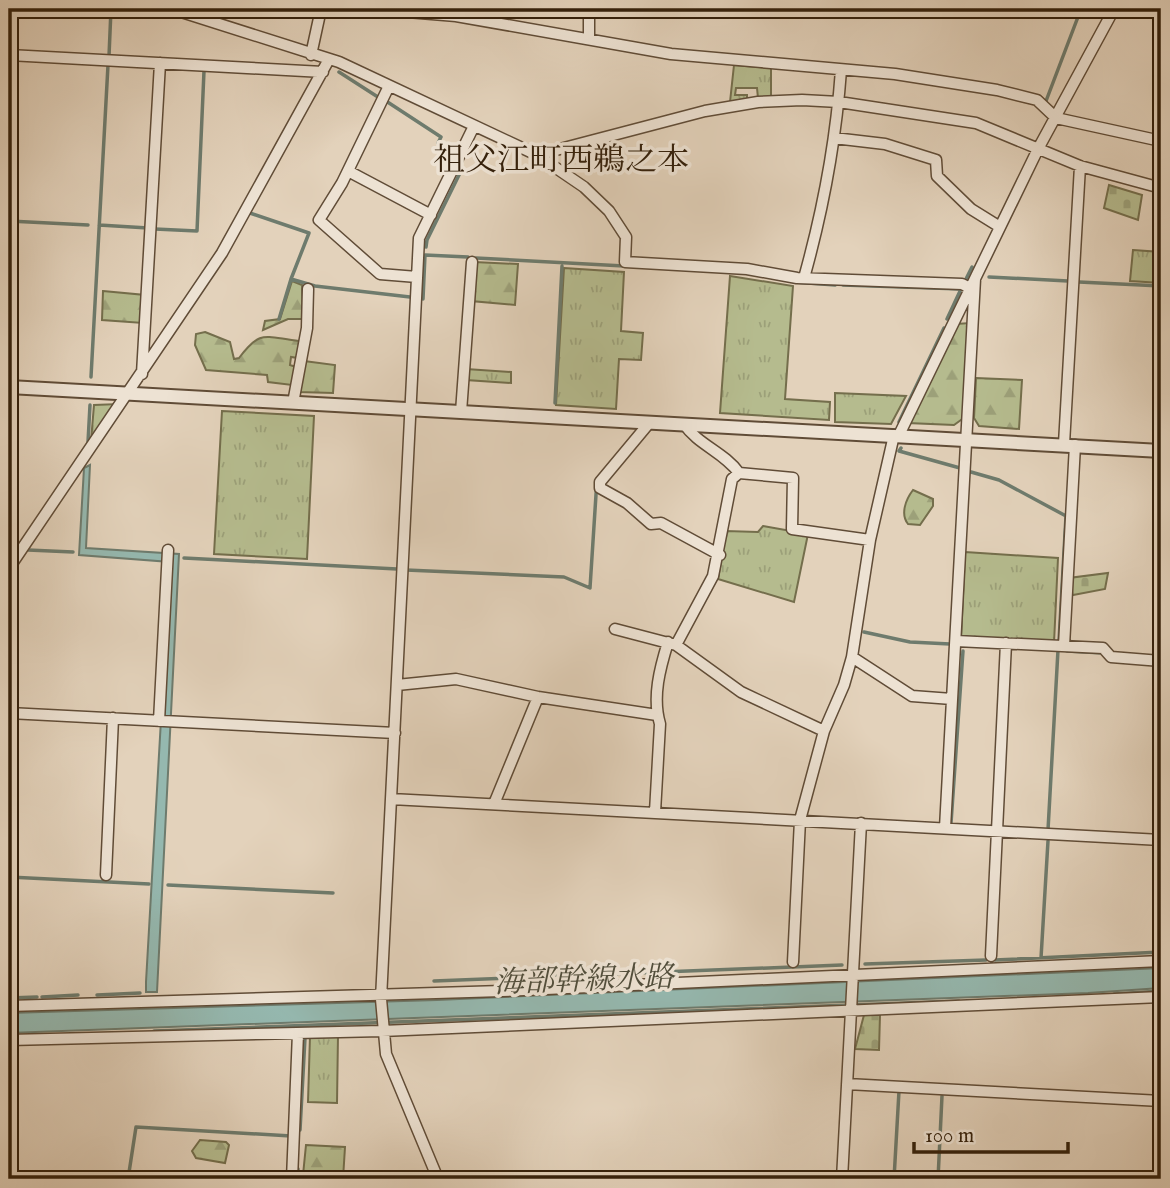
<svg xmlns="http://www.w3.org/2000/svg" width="1170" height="1188" font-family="'IM FELL English','Noto Serif JP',serif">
  <defs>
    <pattern id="grass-tufts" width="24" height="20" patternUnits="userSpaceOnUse" patternTransform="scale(1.75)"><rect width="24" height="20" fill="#b5bb8e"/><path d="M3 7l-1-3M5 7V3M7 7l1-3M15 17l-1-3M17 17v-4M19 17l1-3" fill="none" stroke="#9ca079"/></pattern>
    <pattern id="forest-firs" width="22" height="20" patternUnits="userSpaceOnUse" patternTransform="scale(1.75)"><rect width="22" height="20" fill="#b5bb8e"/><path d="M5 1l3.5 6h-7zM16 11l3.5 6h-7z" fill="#9ca079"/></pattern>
    <pattern id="cemetery-stones" width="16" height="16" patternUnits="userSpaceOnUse" patternTransform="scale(1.75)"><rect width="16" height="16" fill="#b5bb8e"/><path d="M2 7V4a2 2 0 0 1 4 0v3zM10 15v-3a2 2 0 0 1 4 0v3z" fill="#9ca079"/></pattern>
  </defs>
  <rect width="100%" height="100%" fill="#e3d2bb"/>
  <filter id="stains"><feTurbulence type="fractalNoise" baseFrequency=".00286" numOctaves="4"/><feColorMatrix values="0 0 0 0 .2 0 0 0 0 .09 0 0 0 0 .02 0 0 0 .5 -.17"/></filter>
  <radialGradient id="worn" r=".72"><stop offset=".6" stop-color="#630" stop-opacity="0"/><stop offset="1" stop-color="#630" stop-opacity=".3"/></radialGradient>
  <path fill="url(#grass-tufts)" stroke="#746e4c" stroke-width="2" d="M734 65 771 68V97L758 98 757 88H736L735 95H747V100L730 102Z
    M1133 250 1161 252V283L1130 281Z
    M564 268 624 272 621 331 643 333 641 360 619 359 616 409 556 405Z
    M730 276 793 286 785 399 830 402 829 420 720 413Z
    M466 369 511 372V383L466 380Z
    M835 393 906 396 891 424 835 422Z
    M119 404 91 441 94 405Z
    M222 411 314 416 307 559 214 554Z
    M763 526 808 534 794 602 718 579 726 531 758 532Z
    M965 552 1058 558 1054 643 961 639Z
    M338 1035 337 1103 308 1102 310 1036Z"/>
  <path fill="url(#forest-firs)" stroke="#746e4c" stroke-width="2" d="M474 262 518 264 515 305 471 301Z
    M292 281 302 285 303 319H288L263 330 265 321 280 319Z
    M103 291 145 295 143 323 102 320Z
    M971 323 965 417 954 425 908 423 955 324Z
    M205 332 230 342 234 359 239 358C261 329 264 337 299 341L298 358 291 357 290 365 296 367 292 385 268 382 267 375 206 370 195 345 196 334Z
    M304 361 335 365 333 393 298 392Z
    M976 378 1022 380 1019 429 979 426 974 418Z
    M913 490 933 499V506L920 525 908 524C900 514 906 499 913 490Z
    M200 1140 226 1142 229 1145 225 1163 196 1158 192 1151Z
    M306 1145 345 1147 343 1179 303 1175Z"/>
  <path fill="url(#cemetery-stones)" stroke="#746e4c" stroke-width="2" d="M1109 185 1142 195 1138 220 1104 208Z
    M1108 573 1105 589 1068 596 1069 578Z
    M864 1015H880L879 1050 855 1049Z"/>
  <path fill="#95b8af" stroke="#6e7b6d" stroke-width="2" d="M90 465 86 548 179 554 157 992H146V982L170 562 79 555 84 468Z
    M1161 968V988L1088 993 9 1033V1013L437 1000Z"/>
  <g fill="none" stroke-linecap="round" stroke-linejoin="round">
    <path stroke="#6e7b6d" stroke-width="3.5" d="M109 56 111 9
      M339 72 381 99
      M386 101 441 137 438 143 455 155
      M1046 101 1081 9
      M250 213 309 233 291 279 315 286 410 297
      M9 221 88 225
      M99 225 148 228
      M155 229 197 231
      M197 231 204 71
      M426 247 427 240 460 173
      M476 258 624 266
      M989 277 1068 281
      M965 281 972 267
      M795 282 835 285
      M1079 282 1161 286
      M843 285 961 289 947 319
      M423 299 425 255 468 257
      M279 319 291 279
      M91 377 108 65
      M555 403 562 266
      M899 422 944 328
      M88 442 90 405
      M901 448 899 451 960 468
      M971 472 999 480 1066 516 1059 641
      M9 549H15
      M28 550 73 552
      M184 558 397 569
      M406 570 564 577 590 588 597 479
      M864 632 910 642 950 644
      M1067 651 1103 653
      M951 823 963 651
      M1048 830 1058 650
      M9 877 149 884
      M168 885 333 893
      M1041 958 1048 841
      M995 960 1161 952
      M865 964 986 960
      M434 981 842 965
      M1114 994 1161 991
      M97 995 140 993
      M42 997 78 995
      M9 998 37 997
      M154 1031 959 1001
      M300 1130 305 1038
      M9 1173 19 1179
      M128 1179 136 1127 291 1136
      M297 1179 298 1169
      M894 1179 899 1091
      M938 1179 942 1096"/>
    <g stroke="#604c37" stroke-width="13">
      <path id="minor" d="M172 9 339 62 537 155 584 187 609 211 626 237 625 262 747 269 797 278 962 284 970 288
        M371 9 456 16 671 54 895 74 997 90 1037 100 1056 118 1161 141
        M589 38V9
        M9 55 323 72
        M311 55 321 9
        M388 88 342 183 319 220 380 274 417 277
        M834 138 885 144 936 160 937 176 971 209 1000 227
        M537 155 705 111 758 102 802 100 839 102 976 123 1080 166 1161 188
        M348 171 431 215
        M804 278C823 210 836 140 841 70
        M142 374 160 63
        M293 403 307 328 308 289
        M461 412 472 262
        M650 422 600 482V488L627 503 651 524 661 523 720 555
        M684 424C698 445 724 452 739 473
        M899 435 1038 149 1114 9
        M1064 444 1080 166
        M9 568 222 253 328 61
        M615 629 676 645 741 692 824 731
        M956 641 1103 648 1111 657 1161 661
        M676 645 713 576 732 479 739 473 793 478 792 529 870 540
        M1064 646 1075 445
        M852 657 912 696 952 699
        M397 685 456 679 538 697 657 715
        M9 713 395 733
        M159 721 168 550
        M391 799 1161 840
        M494 804 538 697
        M655 812 660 724C652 697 660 668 668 642
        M945 828 975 279
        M106 875 113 718
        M991 956 1006 643
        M793 962 800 820 824 731 844 685 852 657 870 540 894 435
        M9 1006 502 991 1161 961
        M9 1040 382 1031 1161 997
        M847 1084 1161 1101
        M292 1179 298 1033
        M438 1179 386 1054 381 999 419 238 474 126
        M842 1179 861 823"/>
    </g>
    <g stroke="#604c37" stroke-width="16">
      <path id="tertiary" d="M9 387 1161 451"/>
    </g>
    <use href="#minor" stroke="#ede2d3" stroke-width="10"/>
    <use href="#tertiary" stroke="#ede2d3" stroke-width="12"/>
  </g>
  <g text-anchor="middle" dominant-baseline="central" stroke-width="7" stroke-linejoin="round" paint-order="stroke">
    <g font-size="30" font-style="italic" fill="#514e3c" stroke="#ede2d3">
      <text transform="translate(584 981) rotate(-2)">海部幹線水路</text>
    </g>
    <g font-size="32" fill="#34200b" stroke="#ede2d3">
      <text x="561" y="161">祖父江町西鵜之本</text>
    </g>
  </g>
  <rect width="1170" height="1188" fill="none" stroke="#e3d2bb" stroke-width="35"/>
  <rect x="10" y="10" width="1149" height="1167" fill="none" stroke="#34200b" stroke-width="3.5"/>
  <rect x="18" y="18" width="1135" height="1153" fill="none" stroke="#34200b" stroke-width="2"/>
  <path d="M914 1142v10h154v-10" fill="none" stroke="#34200b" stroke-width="3.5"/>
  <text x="925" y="1142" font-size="21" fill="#34200b" stroke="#ede2d3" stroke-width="5" paint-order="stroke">100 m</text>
  <rect width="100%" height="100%" filter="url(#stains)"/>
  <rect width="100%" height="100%" fill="url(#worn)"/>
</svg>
